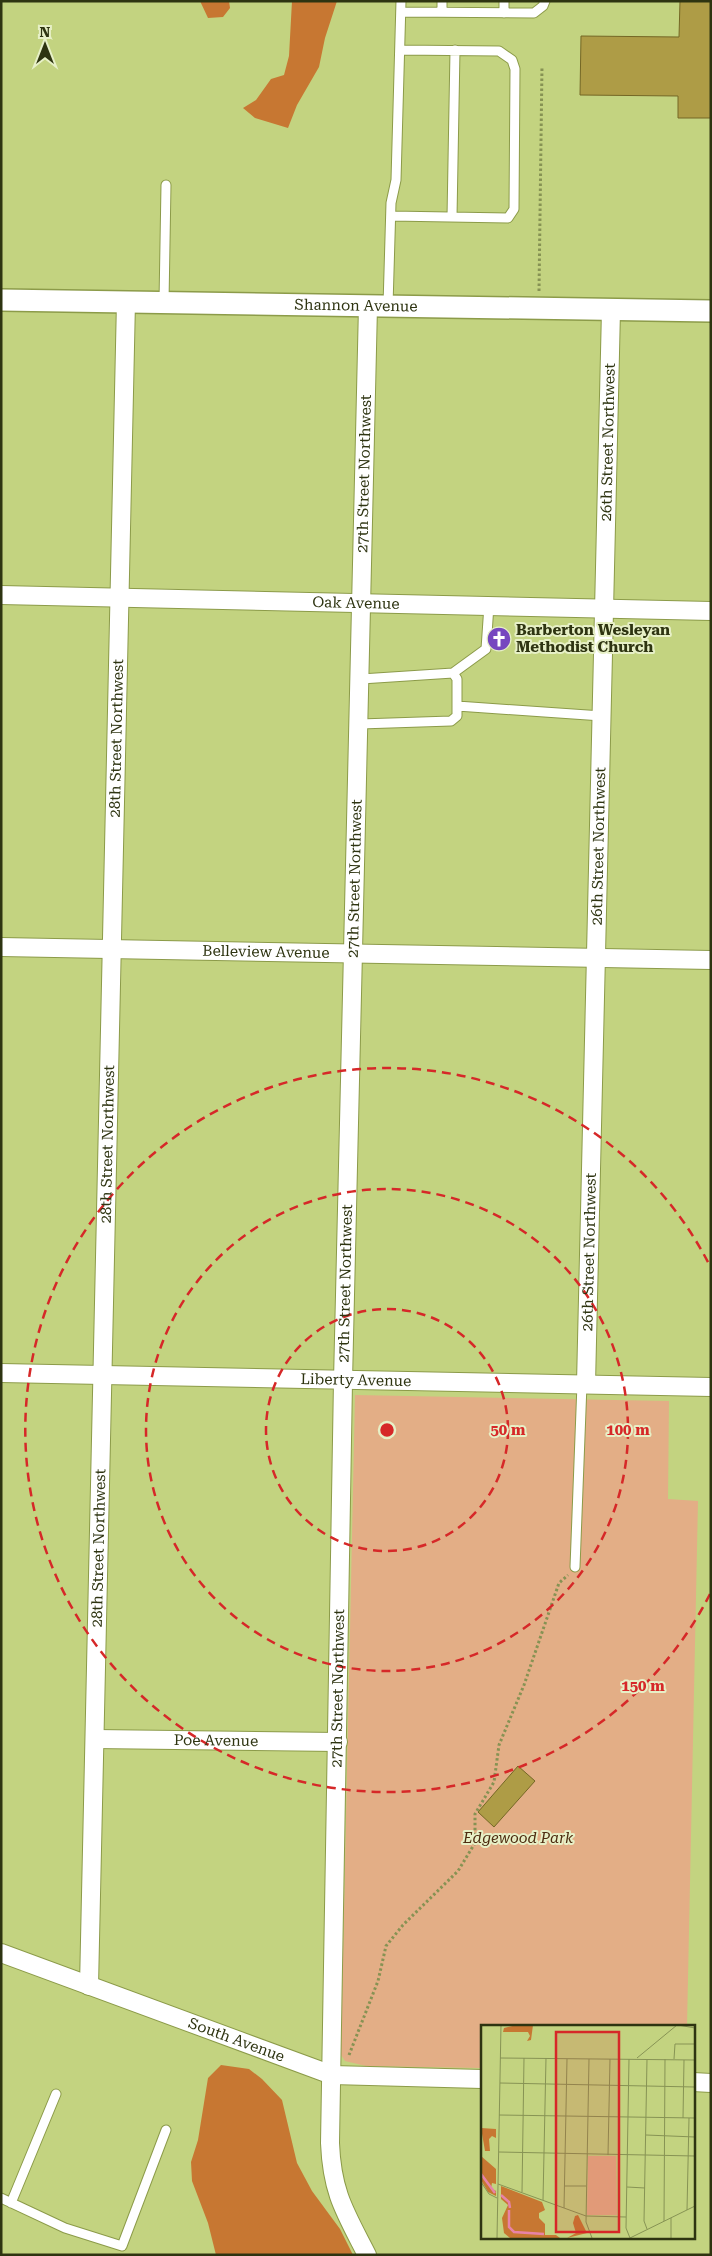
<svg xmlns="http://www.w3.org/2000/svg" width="712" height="2256" font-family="'Roboto Serif',serif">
  <rect width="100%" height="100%" fill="#c3d380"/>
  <path fill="#e3ae86" d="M355 1395 669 1401 668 1499 698 1501 687 2026H482V2068L366 2066 345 2061 341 2055Z"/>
  <path fill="#c77732" d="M200 1H229L230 8 223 17 208 18Z
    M292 1H337L325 38 319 67 297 105 288 128 255 118 243 108 256 100 271 79 284 75 289 56Z
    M221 2065 249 2069 262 2079 282 2100 297 2163 312 2191 340 2229 353 2255H216L208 2223 192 2181 191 2162 198 2140 208 2078Z"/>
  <path fill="#ae9c46" stroke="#746725" d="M680 1H711V118H678V96L580 95 581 36 679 37Z
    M518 1766 535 1781 494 1827 478 1812Z"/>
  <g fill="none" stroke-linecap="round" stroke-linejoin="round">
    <g stroke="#8c9b49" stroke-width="11">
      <path id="service" d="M504 1V13
        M401 12 534 13 543 6 545 1
        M442 12V1
        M391 216 508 218 514 209 515 69 512 60 499 51 400 50
        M452 217 455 50
        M164 302 166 185
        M388 306 391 203 396 180 401 1
        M453 673 486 649 489 605
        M457 706 602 716
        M360 724 451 721 457 716V679L453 673 361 679
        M575 1567 582 1384
        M1 2198 65 2228 122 2246 166 2130
        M11 2203 56 2094"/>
    </g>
    <g stroke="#8c9b49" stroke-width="20">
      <g id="minor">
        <path id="s1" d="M1 595 711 611"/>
        <path id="s2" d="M1 947 711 960"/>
        <path id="s3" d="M1 1373 711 1387"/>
        <path id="s4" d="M586 1384 611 310"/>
        <path id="s5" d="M95 1739 338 1742"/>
        <path id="s6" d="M1 1953 332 2075 482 2079"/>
        <path id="s7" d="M89 1986 126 301"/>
        <path d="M693 2082 711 2083"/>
        <path id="s8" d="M367 2255C345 2212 332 2193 330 2143L343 1381 368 306"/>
      </g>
    </g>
    <g stroke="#8c9b49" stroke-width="24">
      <g id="tertiary">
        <path id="s9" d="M1 300 711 311"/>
      </g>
    </g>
    <path stroke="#869253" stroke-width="3" stroke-dasharray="2.5 2.5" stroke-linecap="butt" d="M539 291 542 66
      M349 2055 378 1981 386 1946 403 1925 458 1871 475 1843V1814L494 1782 499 1745 524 1685 559 1583 568 1575"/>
    <use href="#service" stroke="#fff" stroke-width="9"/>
    <use href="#minor" stroke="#fff" stroke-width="18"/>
    <use href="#tertiary" stroke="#fff" stroke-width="21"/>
  </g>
  <g fill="none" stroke="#d62828" stroke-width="2.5" stroke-dasharray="9 6">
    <circle cx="387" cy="1430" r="121"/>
    <circle cx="387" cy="1430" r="241"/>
    <path d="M710 1594A362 362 0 1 1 710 1266"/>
  </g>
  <defs>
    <g id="church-disc" transform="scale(1.25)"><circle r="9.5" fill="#7647bf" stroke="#e7f0c7"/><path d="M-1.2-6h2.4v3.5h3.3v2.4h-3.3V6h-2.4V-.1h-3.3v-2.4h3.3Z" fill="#fff"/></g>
  </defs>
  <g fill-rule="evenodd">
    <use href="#church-disc" x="499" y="639"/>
  </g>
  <g text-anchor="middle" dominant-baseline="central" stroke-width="4" stroke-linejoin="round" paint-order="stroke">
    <g font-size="15" fill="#2e3411" stroke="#e7f0c7">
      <text stroke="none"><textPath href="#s9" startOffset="355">Shannon Avenue</textPath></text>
      <text stroke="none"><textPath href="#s4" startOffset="942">26th Street Northwest</textPath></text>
      <text stroke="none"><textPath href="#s8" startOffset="1789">27th Street Northwest</textPath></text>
      <text stroke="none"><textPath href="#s1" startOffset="355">Oak Avenue</textPath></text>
      <text stroke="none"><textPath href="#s7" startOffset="1248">28th Street Northwest</textPath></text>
      <text stroke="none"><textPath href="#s4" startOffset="538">26th Street Northwest</textPath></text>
      <text stroke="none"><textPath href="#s8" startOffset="1384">27th Street Northwest</textPath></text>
      <text stroke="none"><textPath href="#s2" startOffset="265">Belleview Avenue</textPath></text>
      <text stroke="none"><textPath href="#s7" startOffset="842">28th Street Northwest</textPath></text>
      <text stroke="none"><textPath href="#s4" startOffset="132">26th Street Northwest</textPath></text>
      <text stroke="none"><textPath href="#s8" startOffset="979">27th Street Northwest</textPath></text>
      <text stroke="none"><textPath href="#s3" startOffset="355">Liberty Avenue</textPath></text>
      <text stroke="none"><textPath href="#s7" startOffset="438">28th Street Northwest</textPath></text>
      <text stroke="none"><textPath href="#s8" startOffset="574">27th Street Northwest</textPath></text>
      <text stroke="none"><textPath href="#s5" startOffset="121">Poe Avenue</textPath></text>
      <text stroke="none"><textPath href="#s6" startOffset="251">South Avenue</textPath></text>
    </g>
    <g font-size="15" font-weight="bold" fill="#2e3411" stroke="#e7f0c7" text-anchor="start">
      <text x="516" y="630">Barberton Wesleyan<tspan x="516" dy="17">Methodist Church</tspan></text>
    </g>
    <g font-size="15" font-style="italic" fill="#4d2c10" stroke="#e7f0c7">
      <text x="518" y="1838">Edgewood Park</text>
    </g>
  </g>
  <g transform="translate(481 2025)">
    <rect width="214" height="214" fill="#c3d380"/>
    <path d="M107 131H135L136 190H106Z" fill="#e3ae86"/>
    <path d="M36 0H52L50 15 46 16 49 11 47 7H22L23 3ZM0 103 15 104V113L11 111 8 114 9 126H4ZM0 131 15 144V159L11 158 10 163 15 166V171L7 167 0 155ZM20 161 61 177 64 185 58 188V193L64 199V210H75L79 213H29L23 208 21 193 27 180 20 174ZM97 190 106 208 86 213 95 208 92 198 94 191Z" fill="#c77732"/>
    <path fill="none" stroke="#e783a7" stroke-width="2.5" d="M0 149 14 168M20 170 28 177 29 183M28 185V202L33 207 63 209"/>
    <path fill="none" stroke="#879354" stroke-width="1" d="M197 0 214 3M19 33 214 35M156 33 196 0M108 34 105 197 111 213M148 34 145 203 149 213M166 34 163 196 166 204M193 34 194 19H214M19 58 214 62M18 90 214 93M202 93 203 35M165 110 214 112M18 127 214 131M127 130 129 34M0 157 8 169 16 173M17 159 105 191 145 192M84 161H105M146 162 164 163M41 167 43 33M62 175 65 33M83 183 86 34M206 185 208 93M183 196 184 34M16 213 20 0M149 213 214 181M190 213V193"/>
    <path fill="#d62828" fill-opacity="0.15" stroke="#d62828" stroke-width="2.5" d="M75 7H138V207H75Z"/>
    <rect width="214" height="214" fill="none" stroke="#2e3411" stroke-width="2.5"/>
  </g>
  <circle cx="387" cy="1430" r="8" fill="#d62828" stroke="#e7f0c7" stroke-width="2.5"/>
  <g font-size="15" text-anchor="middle" font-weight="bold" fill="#d62828" stroke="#e7f0c7" stroke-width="4" stroke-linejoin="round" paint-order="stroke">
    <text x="508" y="1435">50 m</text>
    <text x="628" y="1435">100 m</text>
    <text x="643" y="1691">150 m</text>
  </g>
  <rect width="712" height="2256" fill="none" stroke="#2e3411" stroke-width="5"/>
  <g transform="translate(45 45)" stroke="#e7f0c7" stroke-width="4" paint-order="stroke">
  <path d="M0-4L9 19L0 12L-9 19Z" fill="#2e3411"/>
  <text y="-8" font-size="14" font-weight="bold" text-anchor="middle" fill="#2e3411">N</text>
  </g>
</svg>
